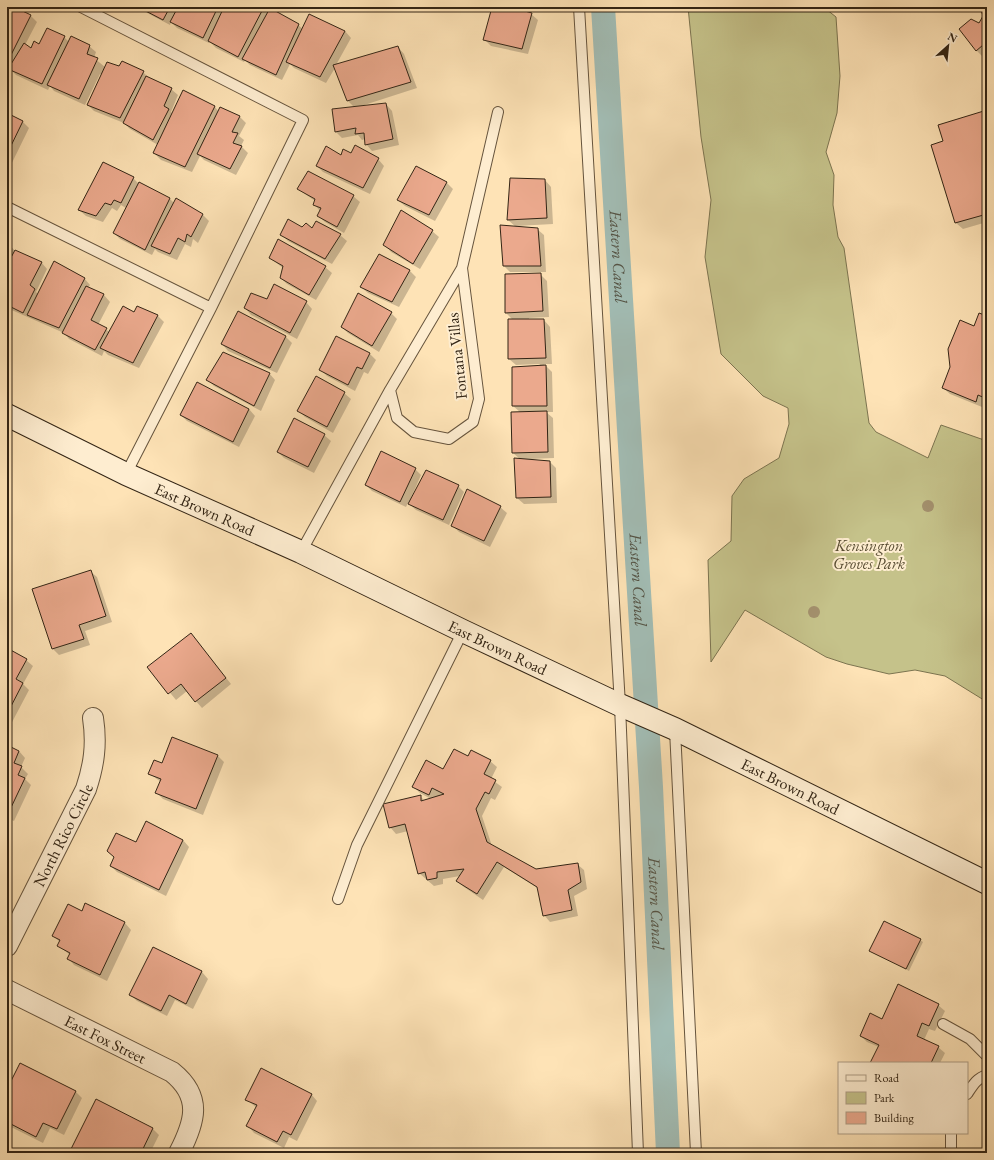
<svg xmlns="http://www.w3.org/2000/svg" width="994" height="1160" font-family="'EB Garamond',serif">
  <rect width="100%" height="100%" fill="#fee3b6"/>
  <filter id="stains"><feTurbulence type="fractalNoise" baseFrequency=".005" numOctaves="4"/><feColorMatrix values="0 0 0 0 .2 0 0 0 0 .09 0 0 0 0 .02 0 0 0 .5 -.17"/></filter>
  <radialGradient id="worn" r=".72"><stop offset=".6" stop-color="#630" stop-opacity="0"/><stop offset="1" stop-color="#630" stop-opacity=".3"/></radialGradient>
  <path fill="#c5c28a" stroke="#7c7450" d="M688 7H819L826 9 836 17 840 76 837 113 826 152 834 175 833 205 838 237 844 248 869 423 876 432 928 458 941 425 987 441V702L945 676 915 670 889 674 847 664 826 657 745 610 711 662 708 560 731 541 732 496 744 479 779 458 789 424 788 408 763 396 721 354 705 257 711 200 701 137Z"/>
  <path fill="#0003" d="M7 7H12L31 16 37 22 25 45 31 50 39 45 64 37 69 42 89 46 96 52 94 58 105 67 143 72 149 78 171 89 178 95 171 112 173 114 184 91 215 107 219 112 221 108 240 117 246 123 239 136 244 140 241 146 248 153 236 175 204 160 200 156 192 172 161 160 154 153 158 145 130 129 124 123 94 111 88 105 102 75 100 74 85 105 54 91 50 86 48 90 16 75 12 71 11 73 7 71Z
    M136 7H263L269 13 298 25 303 29 345 31 351 38 336 65 398 47 404 54 417 88 355 108 347 100 335 68 326 83 294 68 290 64 282 80 250 65 245 60 244 62 216 48 210 42 209 43 177 28 171 22 170 25Z
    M493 7H506L531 14 538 20 528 54 491 46 484 39Z
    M981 7H987V53L983 57 976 50 979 25 984 16Z
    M386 104 392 111 399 145 372 151 366 144 365 139 362 140 358 135 342 138 336 132 333 110Z
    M987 111V222L963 229 956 223 933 145 944 142Z
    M7 114 23 122 29 128 7 173Z
    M351 154 378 159 384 166 370 194 323 172 317 166Z
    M133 178 139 184 169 198 174 203 202 214 209 221 198 243 193 239 191 247 185 244 177 260 158 252 155 249 152 255 120 239 114 233 126 208 121 205 117 211 112 208 103 222 86 216 79 210Z
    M545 180 551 187 553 224 517 226V227L537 229 544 235 546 272H510L504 266 516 227 508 220Z
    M447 183 453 189 435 221 405 206 398 200Z
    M298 189 353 196 360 202 344 233 325 222 318 216 320 211 314 204 315 201Z
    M303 229 340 235 347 241 332 264 288 241 281 234Z
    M432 231 439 237 420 269 391 252 385 245Z
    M7 242 15 251 41 262 47 269 36 292 38 294 84 278 90 285 88 288 104 295 110 302 98 325 110 332 135 314 137 307 158 316 164 322 139 368 108 355 104 351 102 356 69 339 64 333 7 308Z
    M270 258 325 267 332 273 316 300 287 284 281 278 283 268Z
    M409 270 416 277 399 307 368 293 361 287Z
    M540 274 547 281 549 317 529 318V320H544L550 327 552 364H544L552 372 553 412H546L553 418 554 458 531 459V460L549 461 556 468 557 503 524 504 517 498 520 459 513 453 520 412 513 406 540 364 516 365 509 359V320H513L506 313Z
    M268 300 306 302 312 309 297 339 251 315 245 308Z
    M238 312 286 337 292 343 277 373 228 351 222 344Z
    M391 313 397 319 379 352 348 333 342 327Z
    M987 317V402L985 401 982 407 950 394 943 388 951 367 975 327Z
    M337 337 370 354 376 360 368 374 364 372 355 391 327 376 320 369Z
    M269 373 275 380 261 411 214 386 208 380Z
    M197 383 249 409 255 416 239 447 187 421 181 415Z
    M344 393 351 399 333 433 305 417 299 411Z
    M324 435 331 441 314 473 284 458 278 452Z
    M415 469 421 475 411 498 412 499 458 486 464 492 449 525 416 510 408 503 406 507 372 491 366 485Z
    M500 507 507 513 490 547 459 532 452 525Z
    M90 571 97 577 112 622 85 631 90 645 59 655 53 649Z
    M197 641 231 684 202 708 187 691 176 700 149 667Z
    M7 649 26 660 33 666 23 684 29 690 10 726 7 724Z
    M173 738 218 756 224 762 203 815 163 799 157 793 161 782 150 774 162 764Z
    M7 746 19 751 25 758 21 767 28 774 25 779 31 785 14 821 7 818Z
    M468 757 490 761 497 767 491 779 502 787 495 800 491 798 482 816 492 846 536 870 577 864 584 870 587 889 574 896 578 916 550 922 544 915 539 889 504 867 483 900 464 887 457 881 460 876 443 879V884L434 886 419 873 408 831 396 834 390 827 420 796 425 801 431 799 420 793 413 786Z
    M183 840 189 847 166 896 117 872 111 866 136 844Z
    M86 905 125 923 131 930 107 981 74 965 68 958 70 955 59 946 60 942 53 936 82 912Z
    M920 940 923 942 909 971 870 950Z
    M154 948 202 972 208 979 193 1009 175 1000 167 1016 137 1001 131 995Z
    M938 1005 945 1011 935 1031 929 1029 924 1040 938 1047 945 1053 940 1063H872L879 1047 867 1042 861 1036 882 1020Z
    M20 1065 76 1092 82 1098 64 1135 50 1128 43 1143 7 1125V1091Z
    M311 1094 317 1101 297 1141 289 1137 284 1148 254 1133 248 1126 257 1108 246 1099Z
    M96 1101 153 1129 159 1135 150 1153H71Z"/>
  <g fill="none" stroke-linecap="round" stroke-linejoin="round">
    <path stroke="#a2bdb5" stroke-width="24" id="s1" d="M603 7 651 787 668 1153"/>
  </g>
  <path fill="#eba98d" stroke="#332515" d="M7 7H14L31 15 7 63Z
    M138 7H170L163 20Z
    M178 7H218L203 38 170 22Z
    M224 7H264L238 57 208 41Z
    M492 7H510L532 13 522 49 483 40Z
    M980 7H987V49L983 45 976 51 959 29 971 19 979 23 983 16Z
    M270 8 299 24 276 75 242 59Z
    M309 14 345 31 320 77 286 62Z
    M47 28 65 36 42 84 8 69 24 43 31 48 34 41 39 44Z
    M71 36 90 45 87 54 98 58 79 99 47 85Z
    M398 46 411 82 347 101 333 65Z
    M122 61 144 71 120 118 87 105 107 62 119 66Z
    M146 76 172 88 164 106 169 109 153 140 123 123Z
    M183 90 215 106 185 167 153 153Z
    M386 103 393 139 365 145 364 133 355 134 356 128 335 132 332 109Z
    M220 107 240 116 232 132 238 133 233 143 242 146 230 169 197 154Z
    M987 110V214L955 223 931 145 943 141 938 125Z
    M7 113 23 121 7 154Z
    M355 145 379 158 363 188 316 166 326 146 341 155 343 149 351 153Z
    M103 162 134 177 121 203 114 200 111 205 105 203 96 216 78 210Z
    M416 166 447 182 429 215 397 200Z
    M308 171 354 195 337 227 317 216 321 208 313 205 315 199 297 189Z
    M510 178 545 179 547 218 507 220Z
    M139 182 170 198 145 250 113 233Z
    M176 198 203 214 191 237 187 234 185 242 178 238 170 254 151 246Z
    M401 210 433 230 413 264 383 245Z
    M288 219 302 227 306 223 312 228 316 221 341 234 325 259 280 235Z
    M500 225 538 228 541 266H503Z
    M278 239 326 266 309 295 280 278 283 266 269 258Z
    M15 250 42 262 30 285 35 289 23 313 7 305V265Z
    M379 254 410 270 392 302 360 287Z
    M54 261 85 278 59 328 27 315Z
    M541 273 543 311 505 313V274Z
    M274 284 307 301 290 333 244 308 251 293 267 299Z
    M86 286 104 294 91 320 107 328 95 350 62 333Z
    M358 293 392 312 372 346 341 327Z
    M123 306 134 312 137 306 158 315 133 363 100 348Z
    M238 311 286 336 270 368 221 344Z
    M979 313 987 316V399L978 395 976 402 942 388 950 367 948 349 960 320 974 326Z
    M508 319H544L546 358 508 359Z
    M336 336 370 353 362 369 357 367 348 385 319 370Z
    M223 352 270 373 254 406 206 380Z
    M546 365 547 406H512V367Z
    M316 376 345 392 327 427 297 411Z
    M197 382 249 409 233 442 180 415Z
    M547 411 548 452 512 453 511 412Z
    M294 418 325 434 308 467 277 452Z
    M381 451 416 468 400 502 365 485Z
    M514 458 550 461 551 497 516 498Z
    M426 470 459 485 443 520 408 504Z
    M467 489 501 506 484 541 451 526Z
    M91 570 106 616 79 625 84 639 52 649 32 589Z
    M191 633 226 678 195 702 181 684 168 694 147 667Z
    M7 648 27 659 16 679 23 683 7 714Z
    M172 737 218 755 196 809 155 793 161 779 148 774 154 760 162 763Z
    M7 745 19 751 14 763 22 766 18 775 25 778 7 816Z
    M454 749 468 756 471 750 491 760 484 774 496 780 489 794 485 792 476 809 487 842 536 869 578 863 581 882 568 890 572 910 543 916 537 887 497 862 477 894 456 881 464 869 437 872V878L427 880 425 872 418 874 405 824 389 828 383 804 421 795V801L444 794 432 788 429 795 412 787 426 760 443 769Z
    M146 821 183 840 159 890 110 866 114 857 107 851 116 833 136 842Z
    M85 903 125 922 100 975 67 959 70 953 57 946 60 940 52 936 68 904 82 911Z
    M884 921 921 939 906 969 869 951Z
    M153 947 202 971 186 1004 169 995 161 1011 129 995Z
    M898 984 939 1004 929 1026 922 1023 917 1036 939 1046 931 1063H870L879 1045 860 1036 870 1013 882 1019Z
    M20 1063 76 1091 57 1129 43 1123 36 1137 7 1122V1089Z
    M261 1068 312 1094 291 1135 283 1131 277 1142 246 1126 257 1105 245 1100Z
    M96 1099 153 1128 141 1153H69Z"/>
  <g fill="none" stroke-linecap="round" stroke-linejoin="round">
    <g stroke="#66543d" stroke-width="12">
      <path id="service" d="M81 7 303 120 211 308 126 474
        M579 7 620 705 638 1153
        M7 207 211 308
        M462 268 479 399 473 422 449 439 414 432 397 418 390 390 462 268 498 112
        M301 552 390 390
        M675 730 696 1153
        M338 899 357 845 463 631
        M943 1024 970 1039 987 1056
        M967 1094C973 1085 977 1078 987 1075
        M951 1133V1153"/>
    </g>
    <g stroke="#66543d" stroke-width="22">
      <g id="minor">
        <path id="s2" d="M7 946 86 789C94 765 97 744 93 718"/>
        <path id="s3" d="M7 990 172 1072C203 1097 195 1122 179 1153"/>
      </g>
    </g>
    <g stroke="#332515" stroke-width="24">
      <g id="secondary">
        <path id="s4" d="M7 415 126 474 301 552 463 631 620 705 675 729 987 883"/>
      </g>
    </g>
    <use href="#service" stroke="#feedd0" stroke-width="10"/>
    <use href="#minor" stroke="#feedd0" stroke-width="20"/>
    <use href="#secondary" stroke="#feedd0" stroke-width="22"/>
  </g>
  <g fill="#a3906d">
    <circle cx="928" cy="506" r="6"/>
    <circle cx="814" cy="612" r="6"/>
  </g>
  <g text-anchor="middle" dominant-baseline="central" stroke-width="4" stroke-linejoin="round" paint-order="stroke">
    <g font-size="16" fill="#332515" stroke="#feedd0">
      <text transform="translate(457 356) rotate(-96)">Fontana Villas</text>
      <text stroke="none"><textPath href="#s4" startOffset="219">East Brown Road</textPath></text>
      <text stroke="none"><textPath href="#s4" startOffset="543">East Brown Road</textPath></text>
      <text stroke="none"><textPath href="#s4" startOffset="867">East Brown Road</textPath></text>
      <text stroke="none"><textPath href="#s2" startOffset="124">North Rico Circle</textPath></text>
      <text stroke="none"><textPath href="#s3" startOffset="110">East Fox Street</textPath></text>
    </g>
    <g font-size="16" font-style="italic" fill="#584c32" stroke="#feedd0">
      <text x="869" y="545">Kensington<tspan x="869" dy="18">Groves Park</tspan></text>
    </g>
    <g font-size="17" font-style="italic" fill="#545345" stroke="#feedd0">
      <text stroke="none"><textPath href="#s1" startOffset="250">Eastern Canal</textPath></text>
      <text stroke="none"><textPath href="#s1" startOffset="574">Eastern Canal</textPath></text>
      <text stroke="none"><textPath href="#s1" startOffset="898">Eastern Canal</textPath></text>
    </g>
  </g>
  <rect width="994" height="1160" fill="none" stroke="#fee3b6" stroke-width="24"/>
  <rect x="8" y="8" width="978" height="1144" fill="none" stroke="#332515" stroke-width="2"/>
  <rect x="12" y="12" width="970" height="1136" fill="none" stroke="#332515"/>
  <rect x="838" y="1062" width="130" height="72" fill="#feedd0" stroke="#ad9d85"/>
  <rect x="846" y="1075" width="20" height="6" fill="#feedd0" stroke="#ad9d85"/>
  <text x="874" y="1082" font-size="12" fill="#332515">Road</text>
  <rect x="846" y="1092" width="20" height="12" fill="#c5c28a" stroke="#ad9d85"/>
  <text x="874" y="1102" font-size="12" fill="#332515">Park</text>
  <rect x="846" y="1112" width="20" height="12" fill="#eba98d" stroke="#ad9d85"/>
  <text x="874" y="1122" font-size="12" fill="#332515">Building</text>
  <g transform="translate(948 46) rotate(27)" stroke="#feedd0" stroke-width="3" paint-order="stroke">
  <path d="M0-3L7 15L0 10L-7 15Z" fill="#332515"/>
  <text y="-6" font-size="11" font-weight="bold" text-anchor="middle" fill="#332515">N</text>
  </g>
  <rect width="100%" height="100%" filter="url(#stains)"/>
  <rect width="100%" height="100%" fill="url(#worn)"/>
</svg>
